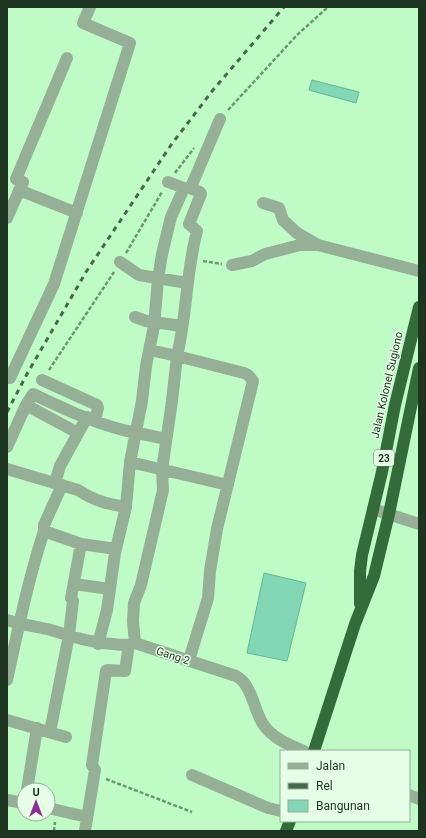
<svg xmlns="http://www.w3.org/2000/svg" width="426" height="838" font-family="Roboto,sans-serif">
  <rect width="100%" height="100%" fill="#bffbc4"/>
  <path fill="#82d7b6" stroke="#64b898" d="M312 80 359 92 356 103 309 90Z
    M264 573 306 583 287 661 247 653Z"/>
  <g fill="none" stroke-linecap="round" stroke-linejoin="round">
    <path stroke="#6d9771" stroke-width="2.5" stroke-dasharray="4 2" stroke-linecap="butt" d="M228 110 297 35 328 7
      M175 173 194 148
      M126 253 162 192
      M203 261 222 264
      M49 370 114 272
      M106 779 192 812
      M54 831 55 822"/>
    <path stroke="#96af97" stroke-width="12" d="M19 190 77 213
      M263 203 279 208 283 220 297 233 318 245 419 271
      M7 218 23 182 16 179 67 58
      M120 262 139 275 187 283
      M232 265 252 261 265 254 300 245H317
      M135 317 146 321 182 326
      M10 378 54 284 130 43 83 23 90 7
      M42 380 97 405 98 408 95 420
      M26 405 78 433
      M7 447 26 405 33 394C62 408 92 422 123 430 138 433 152 436 166 439
      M130 462 228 485
      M7 469 78 490C95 501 107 504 126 507
      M55 483 60 466 87 417
      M373 509 419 524
      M44 531V525L62 485
      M81 544 116 549
      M74 584 110 589
      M7 620C20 624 33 626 47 629 69 635 90 643 113 644 121 645 127 646 135 643L236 676C252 684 254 711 263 724 272 738 289 745 304 751
      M135 643 133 621 134 603 141 585 163 490 162 470 172 401 177 356 150 350
      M98 644 107 610 115 553 126 507 130 462 142 401 146 366 154 326 158 279 162 254 171 217 184 188 168 182
      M189 660 208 598 210 571 217 529 253 381 248 375 244 373 177 356C187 315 186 272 197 231L189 224 201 194 200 192 192 189 191 187 220 119
      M7 680C18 630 28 580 44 531L81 544 71 598 73 601 69 635 50 732
      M7 720 66 737
      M192 775 268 808 281 811
      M27 790 37 728
      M409 795 419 799
      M7 800 24 803
      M48 808 87 817
      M85 831 95 770 92 765 106 671 107 670 125 671 129 645"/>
    <path stroke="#346b3b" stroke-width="12" d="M360 604V571L362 555 382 472 395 405 419 307
      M314 751 355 624 374 576 389 514 419 368
      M286 831 290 821"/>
    <path stroke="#47684a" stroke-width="3" stroke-dasharray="5 5" stroke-linecap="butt" d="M7 412 27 374 86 272 171 145 213 90 284 7"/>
  </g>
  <g text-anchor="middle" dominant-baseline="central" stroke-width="3" stroke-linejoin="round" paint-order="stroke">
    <rect fill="#e6fee7" stroke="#5a725c" stroke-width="1" x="374" y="450" width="20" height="16" rx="3"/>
    <g font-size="10" font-weight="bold" fill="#1e3621">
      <text x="384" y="458">23</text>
    </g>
    <g font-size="11" fill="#1e3621" stroke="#e6fee7">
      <text transform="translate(387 385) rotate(-77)">Jalan Kolonel Sugiono</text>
      <text transform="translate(173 656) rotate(18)">Gang 2</text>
    </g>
  </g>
  <rect width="426" height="838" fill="none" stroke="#1e3621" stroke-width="16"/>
  <rect x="280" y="750" width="130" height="72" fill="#e6fee7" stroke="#96ae98"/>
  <rect x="288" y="763" width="20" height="6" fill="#96af97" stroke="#96ae98"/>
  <text x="316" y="770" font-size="12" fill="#1e3621">Jalan</text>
  <rect x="288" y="783" width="20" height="6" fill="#47684a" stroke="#96ae98"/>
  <text x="316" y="790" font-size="12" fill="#1e3621">Rel</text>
  <rect x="288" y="800" width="20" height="12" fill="#82d7b6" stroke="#96ae98"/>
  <text x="316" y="810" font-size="12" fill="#1e3621">Bangunan</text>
  <g transform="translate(36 802)"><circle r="19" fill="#e6fee7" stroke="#96ae98"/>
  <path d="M0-3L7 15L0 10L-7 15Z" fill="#912d94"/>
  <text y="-6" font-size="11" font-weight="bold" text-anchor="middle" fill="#1e3621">U</text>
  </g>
</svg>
